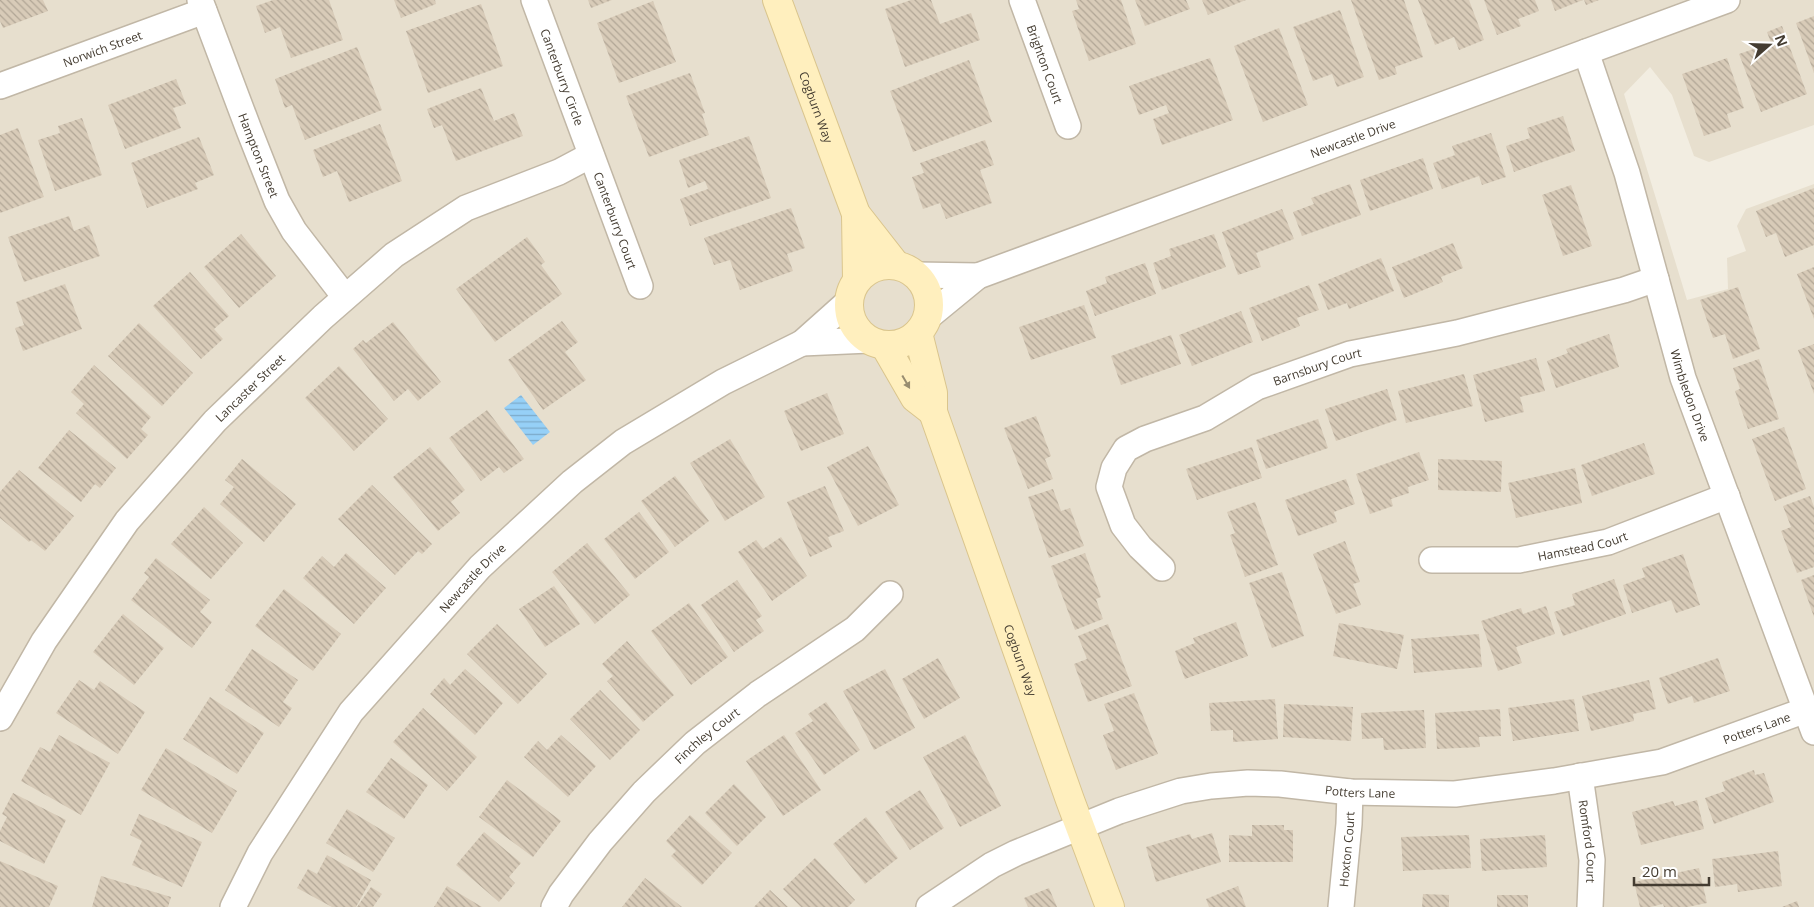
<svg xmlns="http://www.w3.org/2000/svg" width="1814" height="907" font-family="'Open Sans',sans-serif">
  <defs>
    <pattern id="water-rules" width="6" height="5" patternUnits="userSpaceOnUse" patternTransform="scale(1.25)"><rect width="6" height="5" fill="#96d0f7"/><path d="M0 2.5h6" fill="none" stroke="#7caac9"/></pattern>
    <pattern id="building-back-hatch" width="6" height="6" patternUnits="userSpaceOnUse" patternTransform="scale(1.25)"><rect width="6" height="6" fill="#d8cbb8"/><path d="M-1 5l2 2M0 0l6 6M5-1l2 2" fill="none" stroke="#b1a696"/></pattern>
  </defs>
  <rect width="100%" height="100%" fill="#f2ede1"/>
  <path fill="#e7dfce" d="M0 0H1814V125L1709 162 1694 156 1672 95 1650 67 1624 94 1687 300 1728 289 1727 258 1746 251 1737 226 1746 209 1814 184V907H0Z"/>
  <path fill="url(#water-rules)" d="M521 395 550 432 533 445 504 408Z"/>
  <path fill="url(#building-back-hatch)" d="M0 0H43L48 11 3 28 0 21Z
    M273 0H329L343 40 291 58 280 27 265 33 256 6Z
    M394 0H435L436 4 401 18Z
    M588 0H612L591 8Z
    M911 0H931L940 24 971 13 980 40 905 67 885 9Z
    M1076 0H1121L1136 44 1089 61 1072 11 1079 9Z
    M1135 0H1186L1190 9 1145 26Z
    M1202 0H1246L1208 15Z
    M1351 0H1404L1423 57 1395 67 1397 74 1379 80Z
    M1418 0H1469L1484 40 1459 50 1454 37 1435 45Z
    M1484 0H1535L1539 11 1518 19 1521 26 1497 35Z
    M1551 0H1583L1555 11Z
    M1584 0H1599L1586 5Z
    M653 1 676 62 619 83 597 23Z
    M481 4 503 66 428 93 406 31Z
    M1340 10 1364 77 1337 87 1332 74 1313 81 1293 27Z
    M1814 16V73L1796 23Z
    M1782 26 1807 94 1761 112 1739 54 1771 43 1767 32Z
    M1279 28 1308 105 1263 122 1234 46Z
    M357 47 382 110 305 140 292 105 285 108 275 79Z
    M1210 58 1233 120 1162 145 1153 119 1169 113 1166 105 1139 115 1129 86Z
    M1727 58 1744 108 1727 114 1731 127 1704 136 1682 74Z
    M969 60 992 122 913 152 890 91Z
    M690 73 705 113 702 114 709 135 649 157 626 96Z
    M176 79 186 104 173 108 181 128 125 149 108 105Z
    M481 88 494 121 514 113 523 136 456 161 442 125 434 128 427 109Z
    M1563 116 1575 151 1514 172 1506 146 1530 138 1527 128Z
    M82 118 102 175 55 191 38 140 60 133 58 126Z
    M380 124 402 181 349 202 337 171 323 177 313 150Z
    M18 128 44 197 0 213V135Z
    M1491 133 1506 177 1482 185 1479 176 1442 189 1433 163 1455 155 1452 146Z
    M749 136 771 198 690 226 680 199 708 189 705 181 688 188 679 160Z
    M199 137 214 175 195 183 198 189 147 208 131 163Z
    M985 140 994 165 980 170 992 203 946 219 940 203 923 209 912 177 924 173 920 163Z
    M1423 158 1433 189 1370 211 1360 180Z
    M1350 184 1361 215 1302 236 1293 212 1314 204 1311 198Z
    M1571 185 1592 246 1563 256 1542 195Z
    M1814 188V245L1785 257 1776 233 1766 237 1756 211Z
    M791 208 805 248 787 254 793 271 740 290 730 260 714 265 704 238Z
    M1282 209 1294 239 1256 253 1261 267 1238 275 1222 232Z
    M69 216 74 231 89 225 100 256 24 282 8 237Z
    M241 234 276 276 239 308 204 267Z
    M1214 234 1226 267 1162 290 1153 263 1171 256 1169 249Z
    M527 237 545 262 541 265 562 294 495 342 456 289Z
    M1453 243 1463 268 1441 277 1443 282 1404 298 1392 267Z
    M1381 258 1394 291 1349 309 1347 303 1328 310 1318 284Z
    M1145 263 1156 294 1095 316 1086 291 1107 283 1105 277Z
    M1814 267V319L1797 274Z
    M190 272 229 316 214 329 223 339 201 359 153 306Z
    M65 284 82 329 23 351 15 328 24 325 16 302Z
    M1309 285 1319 310 1297 318 1300 326 1262 341 1249 308Z
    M1738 287 1760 349 1733 359 1725 334 1713 338 1700 300Z
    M1084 305 1096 338 1031 360 1019 327Z
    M1241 311 1253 342 1192 366 1179 335Z
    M562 321 578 342 565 352 586 380 543 410 508 360Z
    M393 322 441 382 418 401 408 389 394 401 353 349 363 340 366 343Z
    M139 323 193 373 162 406 108 356Z
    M1609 334 1619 367 1556 388 1547 361 1568 353 1566 349Z
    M1171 335 1181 364 1121 385 1111 356Z
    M1814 344V394L1798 350Z
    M1536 358 1545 391 1520 397 1524 412 1485 422 1473 375Z
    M1759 359 1779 419 1748 429 1735 391 1740 389 1733 368Z
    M94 365 151 417 141 429 148 435 127 459 76 413 84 404 71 392Z
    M339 366 388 419 354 451 305 398Z
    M1464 374 1473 406 1406 423 1398 391Z
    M1387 389 1397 420 1336 441 1325 409Z
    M827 393 844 434 801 451 784 411Z
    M487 410 524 459 504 473 499 467 481 481 449 438Z
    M1036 416 1051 456 1045 459 1053 479 1028 489 1004 428Z
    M1318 419 1328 448 1266 469 1256 440Z
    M1784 427 1806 489 1775 501 1752 439Z
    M69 430 116 468 100 488 95 484 81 502 38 468Z
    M730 439 765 497 725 521 690 463Z
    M1644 443 1655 474 1592 496 1581 465Z
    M868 446 899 505 858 526 827 467Z
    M430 447 465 490 451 502 460 513 438 531 393 477Z
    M1252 447 1262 478 1197 500 1186 469Z
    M1419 452 1429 480 1408 487 1409 493 1391 499 1393 506 1370 514 1356 474Z
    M242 459 296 504 264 542 220 504 234 487 225 480Z
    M1438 459 1502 461 1501 492 1438 490Z
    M1575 468 1582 503 1516 518 1508 483Z
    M19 470 74 516 45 551 31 540 29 542 0 518V492Z
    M675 476 709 521 675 547 641 501Z
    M1346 479 1355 504 1334 512 1337 522 1298 536 1285 500Z
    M372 485 432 544 422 554 418 551 395 575 338 519Z
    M825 486 844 531 828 537 832 547 810 557 787 502Z
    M1053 489 1061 511 1070 508 1084 546 1049 558 1028 497Z
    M1810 496 1814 507V567L1797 573 1781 531 1791 527 1783 506Z
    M1255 502 1278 565 1245 577 1230 535 1235 533 1227 512Z
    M204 507 243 543 211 579 171 544Z
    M639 512 669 552 635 579 604 539Z
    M781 537 807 576 772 601 738 552 756 540 763 549Z
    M1345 541 1360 582 1353 584 1361 605 1336 614 1313 554Z
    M587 543 630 595 595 624 552 572Z
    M346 553 386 588 354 624 303 578 322 556 334 567Z
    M1085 553 1101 597 1096 599 1103 619 1075 630 1051 566Z
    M1683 554 1700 605 1676 613 1671 600 1632 613 1623 585 1645 577 1642 568Z
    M156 558 210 600 200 612 212 622 192 648 131 600 149 577 144 573Z
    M1282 572 1304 636 1272 648 1249 583Z
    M1814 575V617L1801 580Z
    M1614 579 1626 614 1563 636 1554 612 1575 605 1572 594Z
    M737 580 762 616 756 620 764 631 734 652 701 605Z
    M554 586 580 624 545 647 519 609Z
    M284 589 341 634 313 671 255 626Z
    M689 603 728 657 691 685 651 631Z
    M1546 606 1555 634 1516 647 1522 663 1498 671 1481 621 1521 608 1523 614Z
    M123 614 164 648 134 685 93 652Z
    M1236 622 1248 656 1185 679 1175 651 1195 643 1193 638Z
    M1339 623 1404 635 1397 669 1333 656Z
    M497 624 547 674 518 704 467 654Z
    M1108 624 1132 686 1088 702 1074 664 1087 659 1078 636Z
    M1479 634 1482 667 1414 673 1411 639Z
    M627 641 674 695 643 722 607 681 613 676 602 664Z
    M252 649 298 680 283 702 292 708 279 727 225 690Z
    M938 658 960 698 924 719 902 679Z
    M1718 658 1730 691 1694 703 1692 696 1668 704 1659 678Z
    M465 669 503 703 475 735 430 694 444 678 450 685Z
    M885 669 915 728 874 750 843 691Z
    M79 680 94 690 100 681 145 712 118 754 56 713Z
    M1649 680 1656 709 1633 714 1634 721 1591 731 1582 696Z
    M600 690 640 730 610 760 570 719Z
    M1134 693 1158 754 1116 770 1103 735 1114 731 1104 704Z
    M210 697 264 733 237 774 183 739Z
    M1275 699 1278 739 1233 742V730L1211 731 1209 703Z
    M1574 699 1579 731 1513 741 1508 708Z
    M826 702 860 750 824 775 795 733 813 721 808 714Z
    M1284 704 1353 707 1351 741 1283 737Z
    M423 708 477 757 447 791 393 742Z
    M1500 709 1501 736 1479 737 1480 747 1437 749 1435 713Z
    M1424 710 1426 748 1384 750 1383 738 1362 739 1361 713Z
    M59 735 110 763 81 815 21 781 40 747 50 752Z
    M561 735 596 766 568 797 524 757 538 741 547 750Z
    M784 735 821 790 783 816 746 761Z
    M965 735 1001 806 960 827 923 757Z
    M166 748 237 791 212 833 141 790Z
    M391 758 428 785 404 819 366 792Z
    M1754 770 1755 775 1764 773 1774 802 1714 824 1705 798 1725 791 1722 782Z
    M507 780 561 821 533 857 479 817Z
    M734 784 766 817 737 846 705 813Z
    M920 790 944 828 910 850 885 812Z
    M13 793 66 820 44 864 0 841V831L7 817 2 814Z
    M1697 800 1704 829 1641 845 1632 812 1673 801 1675 806Z
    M347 809 395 838 373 872 326 843Z
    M139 814 202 842 182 887 132 865 142 841 130 835Z
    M690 815 732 853 702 885 671 856 676 851 666 841Z
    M866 817 898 858 865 884 833 844Z
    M1252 825H1284V830H1293V862H1229V835L1252 836Z
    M484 832 521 863 509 877 515 883 499 902 456 865Z
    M1212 833 1221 862 1156 882 1146 847 1190 834 1192 839Z
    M1469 835 1471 868 1403 871 1401 837Z
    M1545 835 1547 867 1482 871 1480 839Z
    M1778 851 1782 886 1738 892 1737 884 1715 887 1712 859Z
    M327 855 371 880 356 907H332L297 888 308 869 317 874Z
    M815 858 855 900 848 907H801L783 889Z
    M0 861 58 886 49 907H0Z
    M1699 868 1707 903 1687 907H1664L1663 904 1650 907H1640L1634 882Z
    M101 876 171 897 168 907H92Z
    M645 878 682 907H622Z
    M447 886 482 907H434Z
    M1238 886 1246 907H1209L1206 899Z
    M371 887 382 894 373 907H357Z
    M1049 888 1057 907H1028L1024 898Z
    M770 890 788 907H754Z
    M1423 894 1449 895V907H1422Z
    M1497 895H1528V907H1497Z
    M1797 901 1799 907H1782Z"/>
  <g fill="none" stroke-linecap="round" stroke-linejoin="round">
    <g stroke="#c1b7a6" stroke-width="28">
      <g id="street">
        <path id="s1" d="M200 0 249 130 277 201 294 231 345 297"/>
        <path id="s2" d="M534 0 640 286"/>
        <path id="s3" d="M1022 0 1068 126"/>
        <path id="s4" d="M1586 52 1627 173 1683 378 1814 732"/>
        <path id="s5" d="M0 86 204 11"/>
        <path d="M916 275 978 276"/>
        <path id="s6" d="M928 317 978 276 1727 0"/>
        <path d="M802 343 869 340"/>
        <path id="s7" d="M1432 560H1519L1608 542 1727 496"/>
        <path id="s8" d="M1162 568 1140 547 1123 525 1109 487 1114 468 1126 449 1145 439 1205 418 1257 387 1350 354 1457 333 1624 290 1656 279"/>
        <path id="s9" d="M0 718 44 641 127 521 215 421 323 317 394 255 466 208 559 172 591 155"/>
        <path id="s10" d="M1580 776 1592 860 1590 907"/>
        <path id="s11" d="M233 907 260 853 351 712 480 567 572 482 623 442 723 382 802 343 848 302"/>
        <path id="s12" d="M554 907 561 894 600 842 644 792 695 743 758 694 855 629 890 594"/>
        <path id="s13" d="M929 907 992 865 1016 853 1119 811 1181 791 1211 786 1248 783 1280 784 1350 792 1455 794 1554 781 1662 762 1806 710"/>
        <path id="s14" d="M1341 907 1349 824 1350 792"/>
      </g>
    </g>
    <g stroke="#dac58d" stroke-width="30">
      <g id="secondary">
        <path id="s15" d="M777 0 856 214 896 265"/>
        <path d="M856 214 857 279"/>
        <circle cx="889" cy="305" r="40"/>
        <path id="s16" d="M918 333 933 393V412L1070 800 1110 907"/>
        <path d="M885 346 915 398 933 412"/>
      </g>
    </g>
    <use href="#street" stroke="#fff" stroke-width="25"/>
    <use href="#secondary" stroke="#ffefbe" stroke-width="28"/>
  </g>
  <defs><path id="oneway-solid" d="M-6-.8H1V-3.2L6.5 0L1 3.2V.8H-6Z" transform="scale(1.25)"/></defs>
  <use fill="#988d70" href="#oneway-solid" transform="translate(906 382) rotate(60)"/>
  <g text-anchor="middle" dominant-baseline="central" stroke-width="4" stroke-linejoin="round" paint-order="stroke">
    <g font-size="12" fill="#443c31" stroke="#fff">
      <text stroke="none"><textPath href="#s5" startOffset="109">Norwich Street</textPath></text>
      <text stroke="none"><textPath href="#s3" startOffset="68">Brighton Court</textPath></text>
      <text stroke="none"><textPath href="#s2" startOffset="82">Canterburry Circle</textPath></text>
      <text stroke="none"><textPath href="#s15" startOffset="114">Cogburn Way</textPath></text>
      <text stroke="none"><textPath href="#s6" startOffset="464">Newcastle Drive</textPath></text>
      <text stroke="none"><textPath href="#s1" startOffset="166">Hampton Street</textPath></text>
      <text stroke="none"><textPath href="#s2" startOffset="235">Canterburry Court</textPath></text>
      <text stroke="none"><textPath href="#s8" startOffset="350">Barnsbury Court</textPath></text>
      <text stroke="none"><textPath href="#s9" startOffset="416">Lancaster Street</textPath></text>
      <text stroke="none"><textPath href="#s4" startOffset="359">Wimbledon Drive</textPath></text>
      <text stroke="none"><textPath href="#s7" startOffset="152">Hamstead Court</textPath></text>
      <text stroke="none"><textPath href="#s11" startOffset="409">Newcastle Drive</textPath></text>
      <text stroke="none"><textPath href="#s16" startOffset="344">Cogburn Way</textPath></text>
      <text stroke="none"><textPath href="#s13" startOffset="864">Potters Lane</textPath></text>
      <text stroke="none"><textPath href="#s12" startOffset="231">Finchley Court</textPath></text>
      <text stroke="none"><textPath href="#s13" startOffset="459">Potters Lane</textPath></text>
      <text stroke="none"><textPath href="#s10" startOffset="66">Romford Court</textPath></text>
      <text stroke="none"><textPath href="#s14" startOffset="58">Hoxton Court</textPath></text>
    </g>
  </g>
  <g transform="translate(1769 45) rotate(70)" stroke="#ffffff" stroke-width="4" paint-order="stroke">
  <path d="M0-4L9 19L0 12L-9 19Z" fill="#443c31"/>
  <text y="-8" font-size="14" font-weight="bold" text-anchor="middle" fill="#443c31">N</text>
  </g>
  <path d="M1634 877v8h75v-8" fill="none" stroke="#443c31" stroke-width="2.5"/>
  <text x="1642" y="877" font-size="15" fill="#443c31" stroke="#ffffff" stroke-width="4" paint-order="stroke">20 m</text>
</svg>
